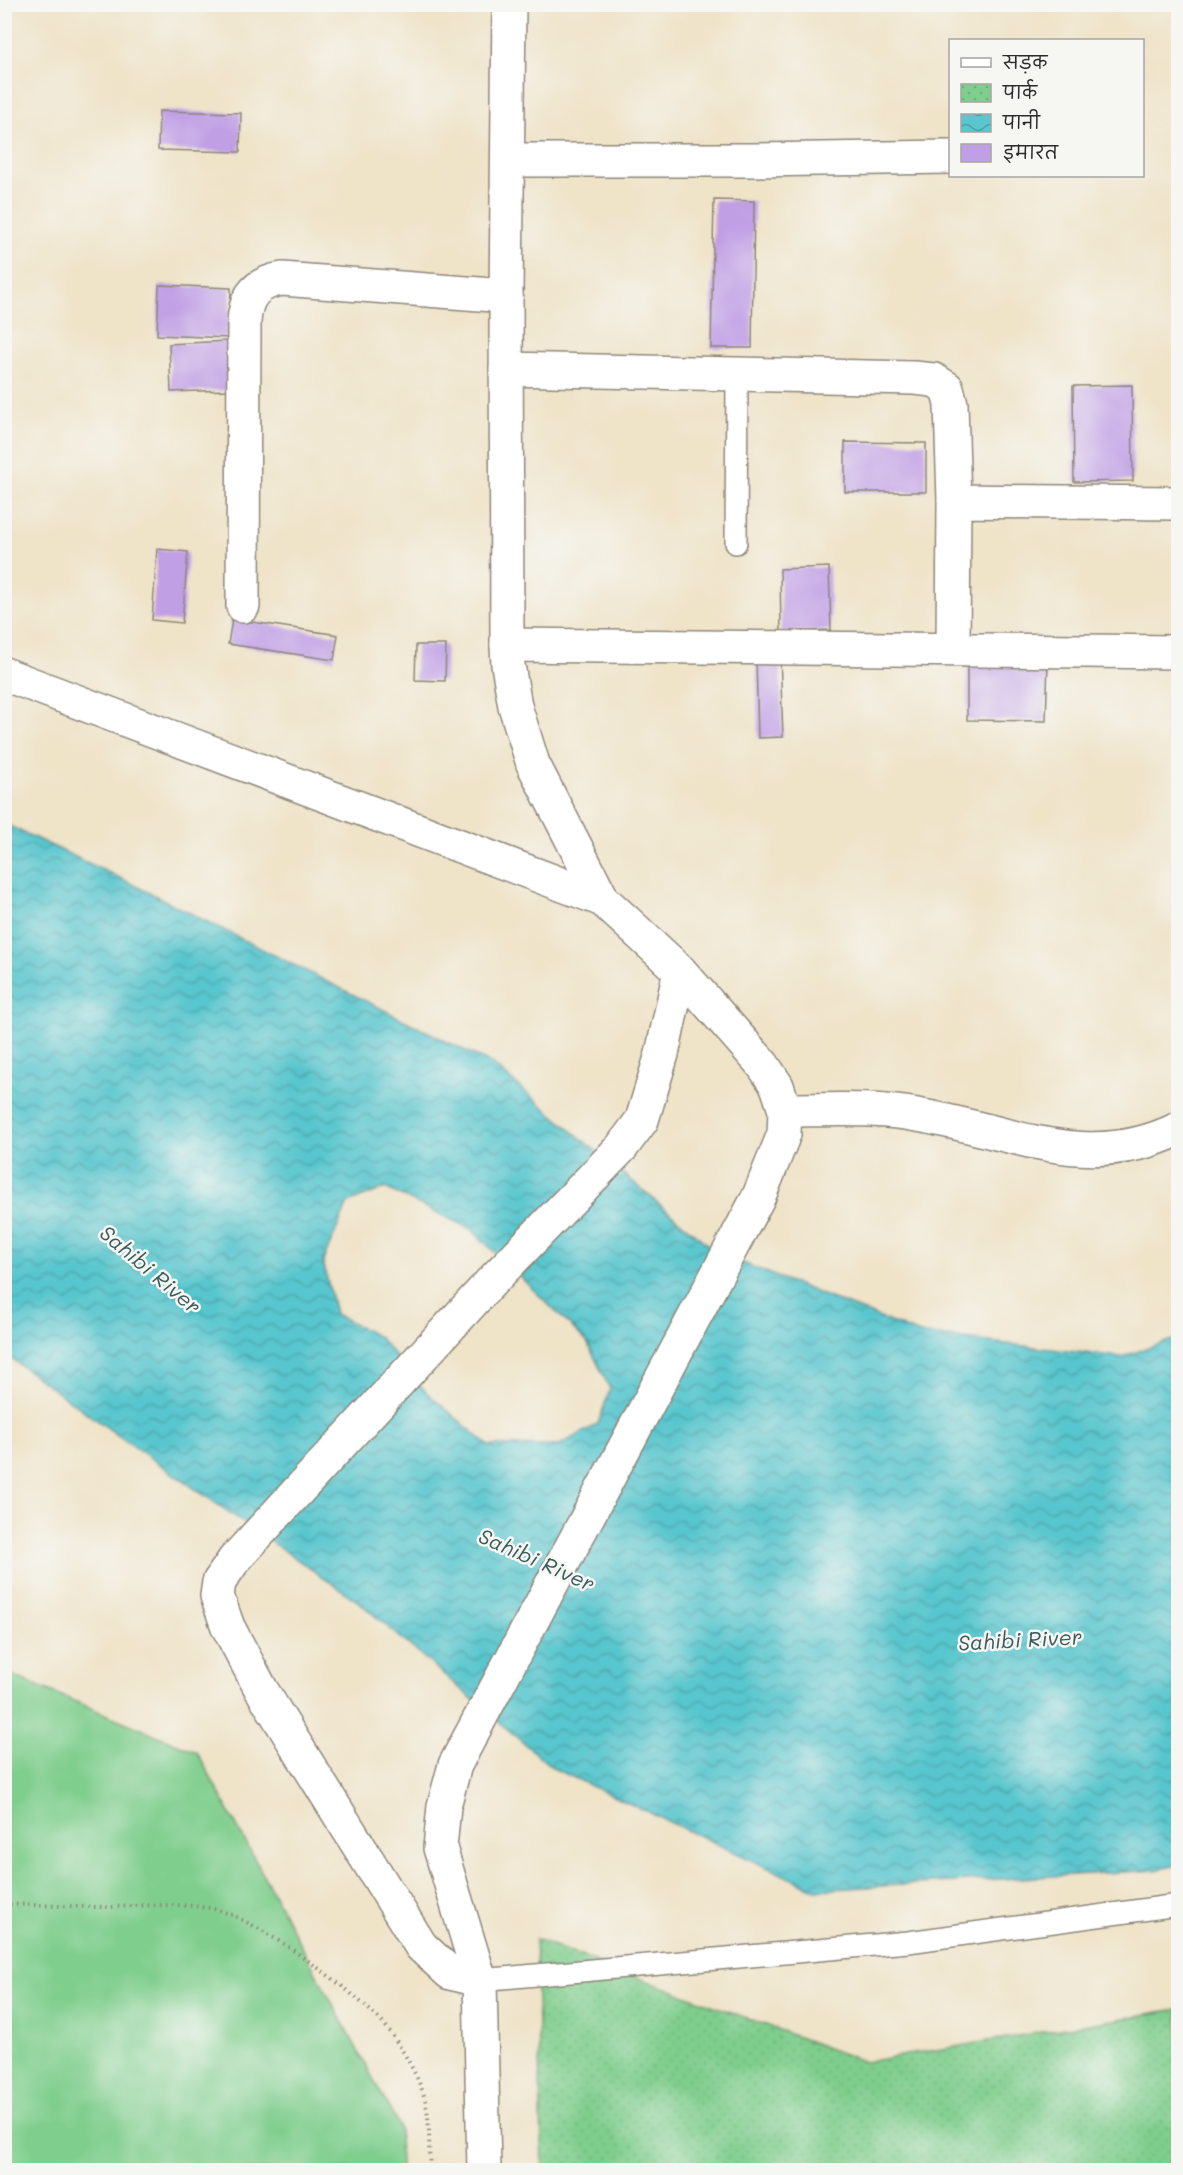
<svg xmlns="http://www.w3.org/2000/svg" width="1183" height="2175" font-family="Mali,'Playpen Sans Deva',sans-serif">
  <defs>
    <pattern id="park-dots" width="8" height="8" patternUnits="userSpaceOnUse" patternTransform="scale(1.5)"><rect width="8" height="8" fill="#7fce8d"/><path d="M2 2h.1M6 6h.1" fill="none" stroke="#6eb17a" stroke-width="1.8" stroke-linecap="round"/></pattern>
    <pattern id="water-waves" width="16" height="10" patternUnits="userSpaceOnUse" patternTransform="scale(1.5)"><rect width="16" height="10" fill="#59c6ce"/><path d="M0 5q4-4 8 0t8 0" fill="none" stroke="#4aa1a7"/></pattern>
  </defs>
  <rect width="100%" height="100%" fill="#f6f6f2"/>
  <filter id="ink" filterUnits="userSpaceOnUse"><feTurbulence type="fractalNoise" baseFrequency=".0167" numOctaves="2"/><feDisplacementMap in="SourceGraphic" scale="12" xChannelSelector="R" yChannelSelector="G"/><feConvolveMatrix kernelMatrix="1 2 1 2 8 2 1 2 1" color-interpolation-filters="sRGB"/></filter>
  <filter id="wash" filterUnits="userSpaceOnUse"><feTurbulence type="fractalNoise" baseFrequency=".008" numOctaves="4" result="noise"/><feDisplacementMap in="SourceGraphic" scale="24" xChannelSelector="R" yChannelSelector="G"/><feGaussianBlur stdDeviation="1.35" result="paint"/><feColorMatrix in="noise" values="0 0 0 0 0 0 0 0 0 0 0 0 0 0 0 0 0 1.4 0 .05"/><feComposite in="paint" operator="in"/></filter>
  <g filter="url(#wash)">
    <rect width="100%" height="100%" fill="#efe3c8"/>
    <path fill="#7fce8d" stroke="#557c5c" stroke-width="1.5" d="M4 1672 197 1752 399 2127 400 2170H5Z"/>
    <path fill="url(#park-dots)" stroke="#557c5c" stroke-width="1.5" d="M535 1939 865 2062 1178 2009V2170H543Z"/>
    <path fill="url(#water-waves)" stroke="#42787c" stroke-width="1.5" fill-rule="evenodd" d="M5 824 120 878 492 1064 718 1253 920 1334 1121 1357 1178 1338V1865L1155 1870 816 1890 553 1768 360 1603 123 1439 5 1354ZM385 1188 471 1229 587 1342 610 1389 598 1424 558 1446H489L428 1394 379 1337 335 1314 323 1261 348 1203Z"/>
    <g id="blocks">
      <path fill="#c09fe5" d="M159 111 241 113 240 152 158 150Z
        M714 200 754 201 752 348H711Z
        M159 285 231 288 229 338 157 335Z
        M228 341 229 390 171 392 169 344Z
        M1132 385 1133 481 1074 482 1073 386Z
        M845 442 926 443V492H845Z
        M157 549 188 552 182 623 152 620Z
        M829 567 831 630 781 632 780 569Z
        M232 619 338 635 334 660 228 644Z
        M416 645H446L445 681 415 680Z
        M780 655 783 737 758 738 756 656Z
        M967 661 1048 662 1046 721 967 720Z"/>
    </g>
  </g>
  <g filter="url(#ink)">
    <use href="#blocks" fill-opacity="0" stroke="#8d877a" stroke-width="1.5"/>
    <g fill="none" stroke-linecap="round" stroke-linejoin="round">
      <g stroke="#8d877a" stroke-width="24">
        <path id="service" d="M736 543 737 374
          M480 1980 908 1942 1178 1905"/>
      </g>
      <g stroke="#8d877a" stroke-width="36">
        <path id="minor" d="M508 160H752L950 157
          M506 369 914 378 934 380 947 388 951 404 954 501 953 648
          M954 501 1178 503
          M243 606 244 323C245 296 256 283 282 279L506 296
          M507 645 1178 652
          M4 674 603 900"/>
      </g>
      <g stroke="#8d877a" stroke-width="36">
        <path id="tertiary" d="M785 1110C829 1110 874 1107 917 1115 1009 1130 1087 1174 1178 1129
          M480 1980 450 1973 421 1946 261 1689 228 1627 217 1596 219 1582 234 1560 491 1282 621 1148 642 1120 662 1054 680 971
          M484 2170 480 1980 440 1848 444 1806 455 1765 759 1196 784 1134 785 1110 777 1086 763 1065 680 971 603 900 533 764 515 706 508 665 507 645 506 296 509 4"/>
      </g>
      <path stroke="#8d877a" stroke-width="4" stroke-dasharray="1.5 4.5" stroke-linecap="butt" d="M4 1904C39 1905 74 1907 109 1907 143 1906 180 1902 214 1909 255 1917 367 1999 391 2033 402 2049 413 2068 420 2085 432 2111 428 2143 430 2170"/>
      <use href="#service" stroke="#fff" stroke-width="21"/>
      <use href="#minor" stroke="#fff" stroke-width="33"/>
      <use href="#tertiary" stroke="#fff" stroke-width="33"/>
    </g>
  </g>
  <g text-anchor="middle" dominant-baseline="central" stroke-width="5" stroke-linejoin="round" paint-order="stroke">
    <g font-size="21" font-style="italic" fill="#395a5c" stroke="#f6f6f2">
      <text transform="translate(151 1269) rotate(40)">Sahibi River</text>
      <text transform="translate(537 1559) rotate(24)">Sahibi River</text>
      <text transform="translate(1020 1639) rotate(-3)">Sahibi River</text>
    </g>
  </g>
  <rect width="1183" height="2175" fill="none" stroke="#f6f6f2" stroke-width="24"/>
  <rect x="949" y="39" width="195" height="138" fill="#f6f6f2" stroke="#a5a5a2" stroke-width="1.5"/>
  <rect x="961" y="58" width="30" height="9" fill="#ffffff" stroke="#a5a5a2" stroke-width="1.5"/>
  <text x="1003" y="69" font-size="18" fill="#2b2b2b">सड़क</text>
  <rect x="961" y="84" width="30" height="18" fill="url(#park-dots)" stroke="#a5a5a2" stroke-width="1.5"/>
  <text x="1003" y="99" font-size="18" fill="#2b2b2b">पार्क</text>
  <rect x="961" y="114" width="30" height="18" fill="url(#water-waves)" stroke="#a5a5a2" stroke-width="1.5"/>
  <text x="1003" y="129" font-size="18" fill="#2b2b2b">पानी</text>
  <rect x="961" y="144" width="30" height="18" fill="#c09fe5" stroke="#a5a5a2" stroke-width="1.5"/>
  <text x="1003" y="159" font-size="18" fill="#2b2b2b">इमारत</text>
</svg>
